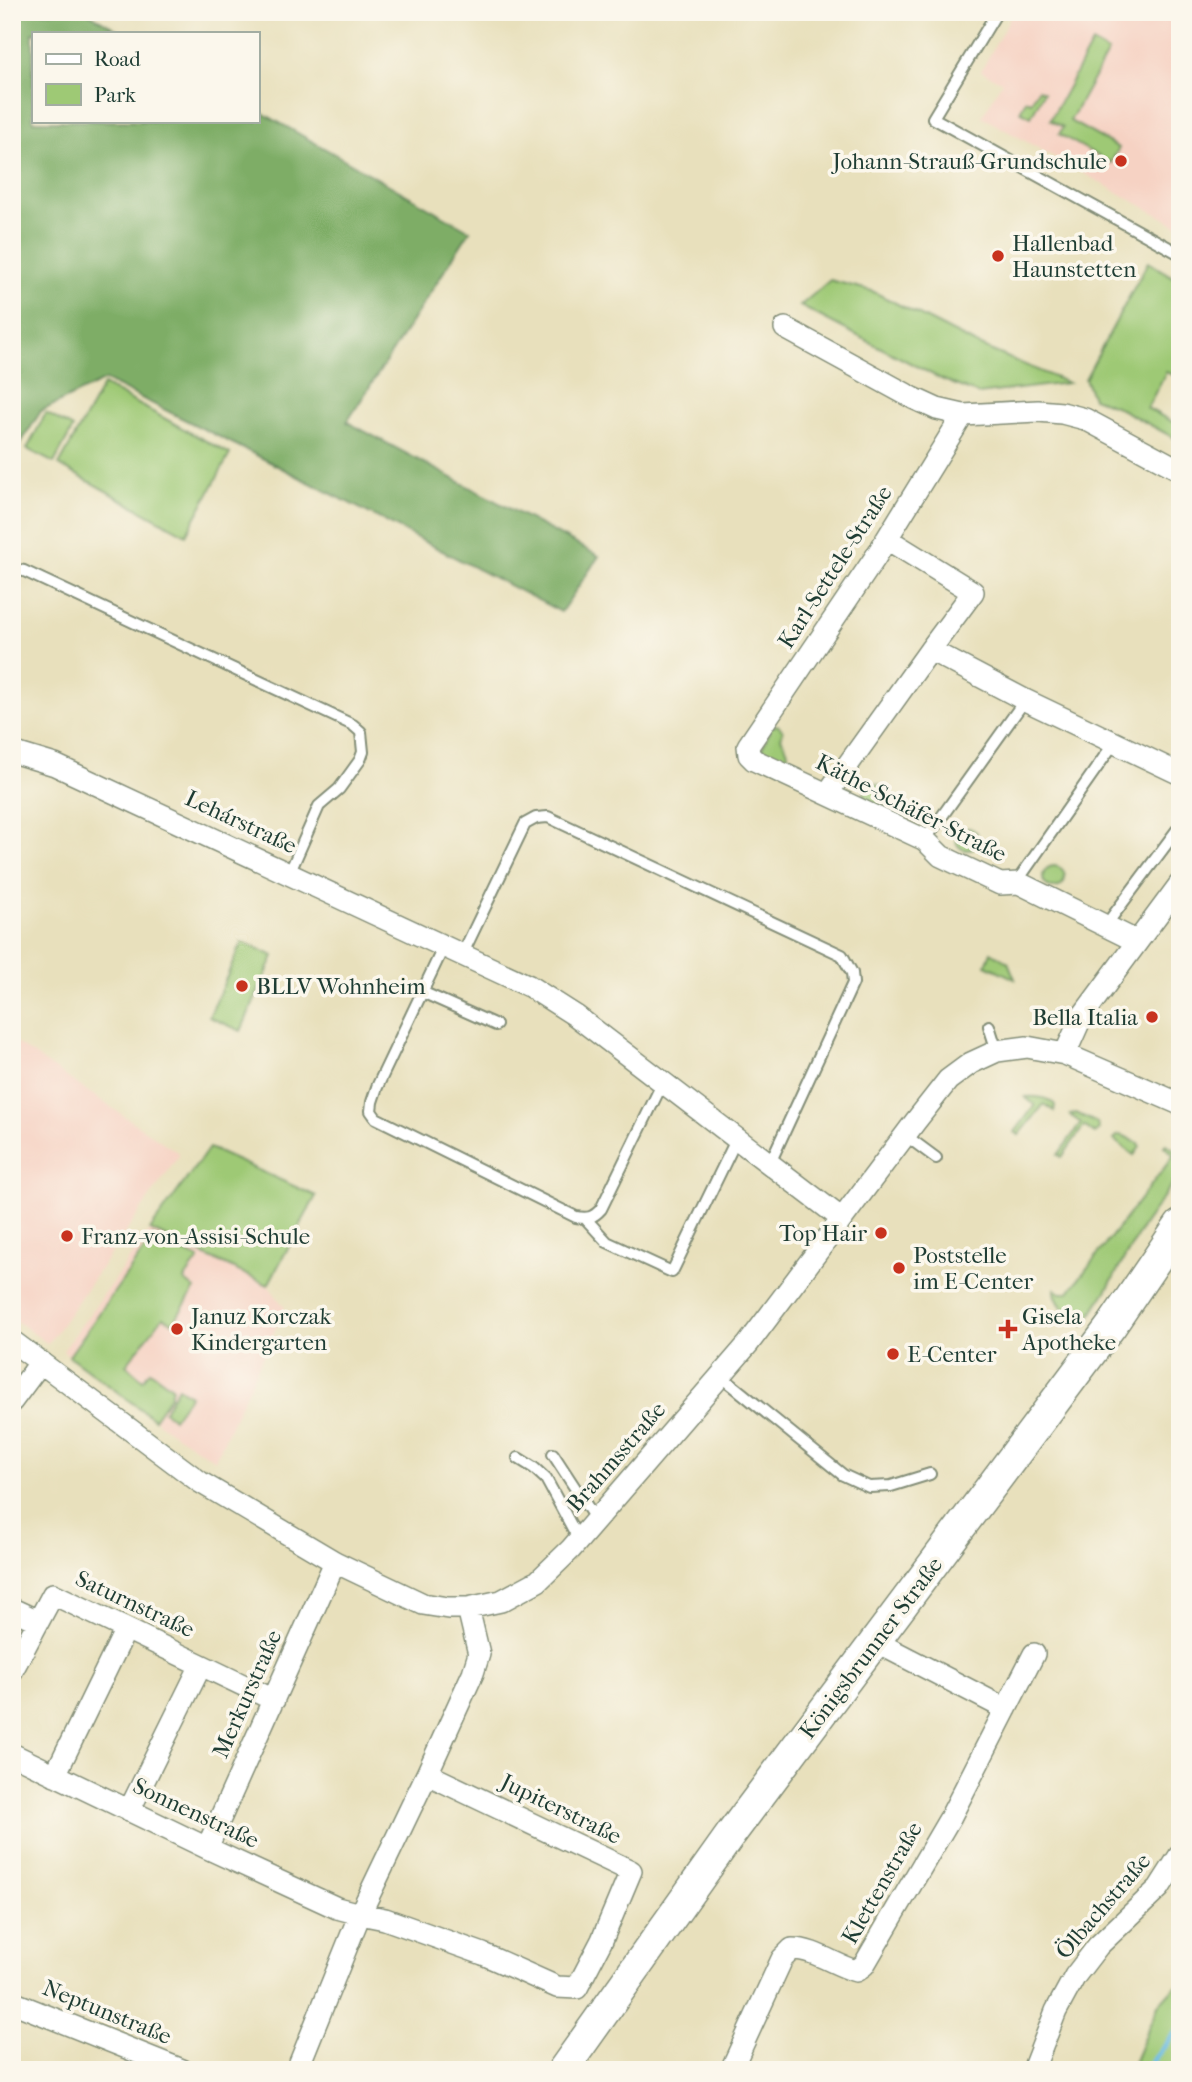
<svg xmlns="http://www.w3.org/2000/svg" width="1192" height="2082" font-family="'IM FELL French Canon',serif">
  <rect width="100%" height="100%" fill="#fbf7ec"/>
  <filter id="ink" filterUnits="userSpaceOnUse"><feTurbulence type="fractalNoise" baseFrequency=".0143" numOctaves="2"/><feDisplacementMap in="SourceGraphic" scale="14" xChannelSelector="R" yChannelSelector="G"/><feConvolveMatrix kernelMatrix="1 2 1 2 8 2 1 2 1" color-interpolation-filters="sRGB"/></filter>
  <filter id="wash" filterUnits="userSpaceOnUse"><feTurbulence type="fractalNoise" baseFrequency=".00686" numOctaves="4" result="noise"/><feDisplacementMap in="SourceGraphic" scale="28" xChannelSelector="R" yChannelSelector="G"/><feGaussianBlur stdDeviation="1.57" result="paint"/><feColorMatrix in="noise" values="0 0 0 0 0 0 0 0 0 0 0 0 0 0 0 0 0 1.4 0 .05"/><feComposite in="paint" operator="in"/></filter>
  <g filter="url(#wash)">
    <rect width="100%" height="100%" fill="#e8e0bc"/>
    <path fill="#f6d2c3" d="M1013 12H1180V227L982 117 1002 82 981 71Z
      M12 1040 180 1154 48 1344 12 1318Z
      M150 1230 268 1285 285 1308 215 1460 171 1432 63 1351Z"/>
    <path fill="#9ec975" stroke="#5e8354" stroke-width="2" d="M1092 43 1108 52 1070 121 1119 148 1111 163 1059 134 1063 127 1050 120Z
      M1038 89 1044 92 1031 117 1020 111 1026 100 1031 102Z
      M1148 262 1180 281V378L1166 372 1147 408 1180 426V441L1115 406 1093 398 1085 379Z
      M830 280 872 291 978 345 1068 383 978 394 941 379 800 306Z
      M103 385 230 454 186 535 59 465Z
      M46 413 73 428 54 463 27 449Z
      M776 725 779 726 783 731 781 738C788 747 789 754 788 765L764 753 762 749 771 727Z
      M864 795a11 11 0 1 1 22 0a11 11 0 1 1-22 0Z
      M956 839a11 11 0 1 1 22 0a11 11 0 1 1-22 0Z
      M1043 877a11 11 0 1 1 22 0a11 11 0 1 1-22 0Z
      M242 942 274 956 241 1031 209 1017Z
      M991 952 1008 962 1015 979 986 965Z
      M1025 1097C1034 1096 1049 1097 1055 1105L1054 1111 1044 1104 1019 1135 1015 1132 1035 1105Z
      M1076 1113 1097 1123 1099 1129 1095 1134 1084 1126 1062 1157 1058 1155 1081 1123 1070 1115Z
      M1122 1135 1138 1143 1140 1147 1134 1155 1114 1140 1117 1136Z
      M1166 1144 1180 1153V1173L1143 1226 1106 1291 1084 1325C1072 1315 1055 1307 1055 1289L1061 1293H1068L1174 1155 1164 1146Z
      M209 1148 316 1196 268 1285 150 1230Z
      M153 1237 199 1259 184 1280 195 1289 173 1323 163 1317 126 1365 143 1380 150 1371 172 1387 170 1396 154 1419 69 1356Z
      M178 1387 190 1395 173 1419 164 1411Z
      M1180 1981V2070H1130L1158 2005Z"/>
    <path fill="#7ead66" stroke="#4e754d" stroke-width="2" d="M12 12H86L123 33H33V121H257V110L470 231 347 422 599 556 561 612 258 456 105 380 41 411 12 457Z"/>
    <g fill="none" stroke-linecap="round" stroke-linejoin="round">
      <path stroke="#69bbe5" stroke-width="5" d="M1149 2070 1150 2064 1180 2027"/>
    </g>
  </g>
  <g filter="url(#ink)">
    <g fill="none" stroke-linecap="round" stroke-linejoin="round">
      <g stroke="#848e78" stroke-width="14">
        <path id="lane" d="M997 12 933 118 1180 254
          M12 569 24 571 353 725 361 732 363 752 360 760 339 789 319 806 289 874
          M925 840 1025 700
          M1016 883 1114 743
          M1160 910 1180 907
          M1106 925 1180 826
          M444 946 377 1087 372 1102 371 1111 376 1118 576 1217C588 1219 593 1218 601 1209L663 1082
          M462 955 525 824 536 818 548 817 842 955 852 973 853 983 770 1163
          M422 992 496 1025
          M989 1026 997 1051
          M905 1135 936 1158
          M585 1218 607 1242 672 1272 737 1138
          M721 1376 843 1475 869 1487 891 1486 930 1474
          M553 1454 596 1520
          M518 1458 534 1468 546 1479 579 1540"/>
      </g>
      <g stroke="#848e78" stroke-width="24">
        <path id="street" d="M785 328 913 398 937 409 963 415 1038 411 1062 413 1085 419 1180 470
          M963 415 875 558 748 746 749 755 754 760 925 840 941 856 1000 884 1019 883 1136 941
          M887 539 973 592 930 650 1025 700 1180 774
          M12 752 55 765 529 986 576 1016 842 1219
          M827 794 930 650
          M1065 1054 1081 1018 1180 884
          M12 1341 200 1482 335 1562 423 1604 448 1608H468L501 1601 538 1581 571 1549 748 1344 915 1122 948 1080 971 1063 997 1051 1027 1047 1065 1054 1180 1104
          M12 1401 41 1362
          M12 1609 38 1621
          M876 1642 1006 1709
          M12 1671 53 1594 274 1700
          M12 1754 207 1848 337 1908 360 1914 427 1774 631 1871 602 1940 577 1988 557 1987 483 1954 385 1919 360 1914 297 2070
          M427 1774 473 1673 479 1654 468 1608
          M55 1775 126 1629
          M129 1811 201 1665
          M207 1848 335 1562
          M12 2002 182 2070
          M731 2070 782 1959 792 1949C815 1949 834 1965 856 1971L864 1965 950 1818 1034 1654
          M1033 2070 1056 2011 1075 1976 1098 1946 1159 1888 1180 1855"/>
      </g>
      <g stroke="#848e78" stroke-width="33">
        <path id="secondary" d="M563 2070 731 1834 1112 1325 1180 1225"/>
      </g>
      <use href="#lane" stroke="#fff" stroke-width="10"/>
      <use href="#street" stroke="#fff" stroke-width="21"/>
      <use href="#secondary" stroke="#fff" stroke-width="30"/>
    </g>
  </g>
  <g fill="#c8321e" stroke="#fbf7ec" stroke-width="2.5">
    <circle cx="1121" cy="161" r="7"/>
    <circle cx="998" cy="256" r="7"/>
    <circle cx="242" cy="986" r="7"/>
    <circle cx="1152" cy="1017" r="7"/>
    <circle cx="881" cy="1233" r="7"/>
    <circle cx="67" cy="1236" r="7"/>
    <circle cx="899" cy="1268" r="7"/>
    <circle cx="177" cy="1329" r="7"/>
    <path d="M1004.5 1318.5h7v7h7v7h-7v7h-7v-7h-7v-7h7z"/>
    <circle cx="893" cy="1354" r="7"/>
  </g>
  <g text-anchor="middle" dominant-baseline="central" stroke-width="7" stroke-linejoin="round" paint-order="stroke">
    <g font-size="23" fill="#1f3d34" stroke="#fbf7ec" text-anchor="start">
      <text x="1107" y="161" text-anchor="end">Johann-Strauß-Grundschule</text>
      <text x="1012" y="243">Hallenbad<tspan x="1012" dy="26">Haunstetten</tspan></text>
      <text x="256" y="986">BLLV Wohnheim</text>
      <text x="1138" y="1017" text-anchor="end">Bella Italia</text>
      <text x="867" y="1233" text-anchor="end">Top Hair</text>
      <text x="81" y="1236">Franz-von-Assisi-Schule</text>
      <text x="913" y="1255">Poststelle<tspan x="913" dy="26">im E-Center</tspan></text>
      <text x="191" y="1316">Januz Korczak<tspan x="191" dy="26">Kindergarten</tspan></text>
      <text x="1022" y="1316">Gisela<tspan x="1022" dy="26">Apotheke</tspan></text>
      <text x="907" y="1354">E-Center</text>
    </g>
    <g font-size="23" fill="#1f3d34" stroke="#fbf7ec">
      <text transform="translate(835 567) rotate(-57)">Karl-Settele-Straße</text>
      <text transform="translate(911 808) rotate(27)">Käthe-Schäfer-Straße</text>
      <text transform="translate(241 822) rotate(25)">Lehárstraße</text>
      <text transform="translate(616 1457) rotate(-49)">Brahmsstraße</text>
      <text transform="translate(135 1604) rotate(25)">Saturnstraße</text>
      <text transform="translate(871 1648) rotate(-53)">Königsbrunner Straße</text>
      <text transform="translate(247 1694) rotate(-66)">Merkurstraße</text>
      <text transform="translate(561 1809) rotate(26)">Jupiterstraße</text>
      <text transform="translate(196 1813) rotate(25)">Sonnenstraße</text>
      <text transform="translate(882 1883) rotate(-60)">Klettenstraße</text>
      <text transform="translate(1103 1906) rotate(-49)">Ölbachstraße</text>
      <text transform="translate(107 2012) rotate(22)">Neptunstraße</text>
    </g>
  </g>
  <rect width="1192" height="2082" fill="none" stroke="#fbf7ec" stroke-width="42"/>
  <rect x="32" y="32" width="228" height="91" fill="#fbf7ec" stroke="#a3ada2" stroke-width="2"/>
  <rect x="46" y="54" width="35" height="10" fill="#ffffff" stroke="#a3ada2" stroke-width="2"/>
  <text x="94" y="66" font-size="21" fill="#1f3d34">Road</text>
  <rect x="46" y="84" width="35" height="21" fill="#9ec975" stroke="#a3ada2" stroke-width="2"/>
  <text x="94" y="102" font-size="21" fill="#1f3d34">Park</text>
</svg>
